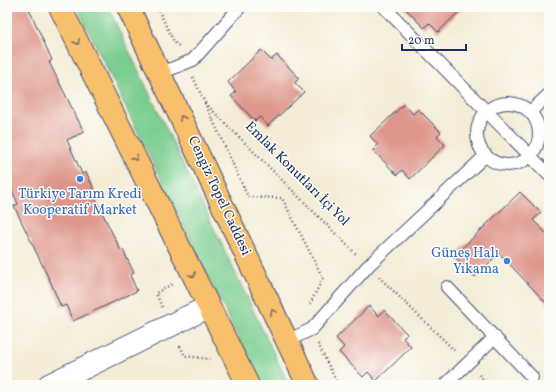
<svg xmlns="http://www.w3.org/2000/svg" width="556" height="392" font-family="Vollkorn,serif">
  <rect width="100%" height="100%" fill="#fdfcf7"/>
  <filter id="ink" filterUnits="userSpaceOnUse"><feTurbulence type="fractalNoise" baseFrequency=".025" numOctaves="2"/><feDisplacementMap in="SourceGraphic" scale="8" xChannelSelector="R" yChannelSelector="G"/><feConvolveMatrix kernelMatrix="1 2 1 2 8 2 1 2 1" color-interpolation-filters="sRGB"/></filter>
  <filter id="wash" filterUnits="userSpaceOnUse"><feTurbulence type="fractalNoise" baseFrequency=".012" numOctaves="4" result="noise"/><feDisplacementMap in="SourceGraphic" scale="16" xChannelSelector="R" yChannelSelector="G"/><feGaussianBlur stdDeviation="0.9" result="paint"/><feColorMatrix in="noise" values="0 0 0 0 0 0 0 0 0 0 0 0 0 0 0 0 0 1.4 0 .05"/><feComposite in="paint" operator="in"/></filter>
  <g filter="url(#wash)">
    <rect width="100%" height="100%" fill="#f4ecd7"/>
    <path fill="#79cd8f" stroke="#4a7e76" d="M77 7H108L289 385H261Z"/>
    <g id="blocks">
      <path fill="#de968b" d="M7 7H28L52 60 49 62 84 132 67 140 82 174 86 172 96 193 93 194 121 251 123 250 134 273 130 275 137 291 73 321 66 305 61 307 51 283 14 206 18 204 7 179Z
        M404 7H464L438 32 429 23 424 28Z
        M261 50 271 60 277 55 299 78 295 83 304 92 268 126 260 117 255 121 231 96 236 92 228 82Z
        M404 104 413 114 418 109 441 132 437 136 445 145 410 179 402 170 397 175 373 150 378 145 370 136Z
        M520 192 541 213 533 220 549 236V306L499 253 475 277 454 256Z
        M369 306 379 316 384 310 407 334 403 338 411 347 376 381 368 372 363 377 339 352 344 347 336 338Z"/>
    </g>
  </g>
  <g filter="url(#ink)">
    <use href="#blocks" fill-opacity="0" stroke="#3c4b70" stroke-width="1"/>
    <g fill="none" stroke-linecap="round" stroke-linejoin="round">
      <g stroke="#3c4b70" stroke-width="14">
        <path id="service" d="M384 7 549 175
          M161 73 193 60 240 7
          M477 134a31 31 0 1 1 62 0a31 31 0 1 1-62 0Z
          M530 112 549 94
          M447 287 532 377
          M287 341 312 329 368 266 486 155
          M445 385 495 337"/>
      </g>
      <g stroke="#3c4b70" stroke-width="24">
        <path id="minor" d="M49 385 208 307"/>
      </g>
      <g stroke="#3c4b70" stroke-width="24">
        <path id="primary" d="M60 7 248 385
          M128 7 308 385"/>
      </g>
      <path stroke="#3c4b70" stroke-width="2.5" stroke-dasharray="1 3" stroke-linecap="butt" d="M157 7 174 42 180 47
        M193 77 248 197 282 198 323 278 309 306
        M205 103 356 254
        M379 277 456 352
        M162 307 156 293 174 283
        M318 344 338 385
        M180 346 185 356 210 359
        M479 375 489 385"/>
      <use href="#service" stroke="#fff" stroke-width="12"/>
      <use href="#minor" stroke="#fff" stroke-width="22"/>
      <use href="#primary" stroke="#f8bf6c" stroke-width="22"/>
    </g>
    <defs><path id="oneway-chevron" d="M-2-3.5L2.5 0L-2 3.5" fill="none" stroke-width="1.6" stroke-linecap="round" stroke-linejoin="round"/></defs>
    <g stroke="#7e7064">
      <use href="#oneway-chevron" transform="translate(77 42) rotate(64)"/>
      <use href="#oneway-chevron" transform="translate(182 118) rotate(-115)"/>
      <use href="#oneway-chevron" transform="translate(135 158) rotate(64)"/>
      <use href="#oneway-chevron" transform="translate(193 275) rotate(64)"/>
      <use href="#oneway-chevron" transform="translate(273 312) rotate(-115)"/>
    </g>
  </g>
  <g fill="#3f7fe0" stroke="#fdfcf7" stroke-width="1.5">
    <circle cx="80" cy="179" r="4"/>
    <circle cx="507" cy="261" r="4"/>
  </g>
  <g text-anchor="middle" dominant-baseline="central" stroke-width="3" stroke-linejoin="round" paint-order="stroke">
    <g font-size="14" fill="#1b2f5e" stroke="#fdfcf7">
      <text transform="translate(297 174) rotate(45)">Emlak Konutları İçi Yol</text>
      <text transform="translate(219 196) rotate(65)">Cengiz Topel Caddesi</text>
    </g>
    <g font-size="14" fill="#366cbe" stroke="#fdfcf7">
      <text x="80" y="194">Türkiye Tarım Kredi<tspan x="80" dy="16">Kooperatif Market</tspan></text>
      <text x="499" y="253" text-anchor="end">Güneş Halı<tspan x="499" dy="16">Yıkama</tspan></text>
    </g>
  </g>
  <rect width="556" height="392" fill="none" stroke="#fdfcf7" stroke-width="24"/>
  <path d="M402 44v6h64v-6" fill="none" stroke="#1b2f5e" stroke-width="2"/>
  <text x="408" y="44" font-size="12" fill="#1b2f5e" stroke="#fdfcf7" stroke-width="3" paint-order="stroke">20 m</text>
</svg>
